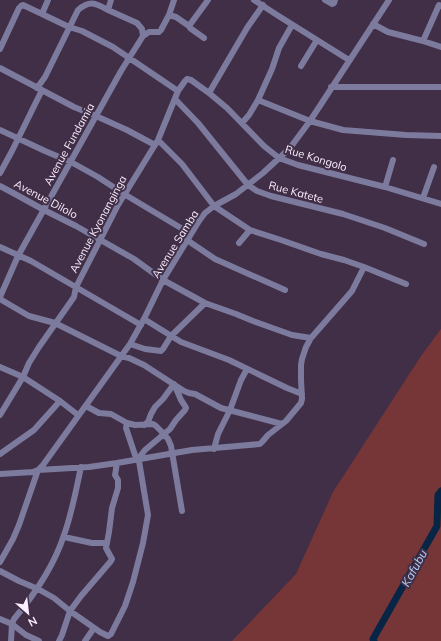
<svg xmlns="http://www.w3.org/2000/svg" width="441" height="641" font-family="Mulish,sans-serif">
  <rect width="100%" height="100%" fill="#412e47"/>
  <path fill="#763638" d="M441 329V641H232L296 574 333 492 421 356Z"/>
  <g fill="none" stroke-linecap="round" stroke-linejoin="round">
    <path stroke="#082546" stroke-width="7" d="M374 641 373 639 437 526 438 495 441 491"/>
    <path stroke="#7c7b9e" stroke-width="6" d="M111 0 108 10 137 23 142 29 143 36
      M254 0 277 15 349 60
      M325 0 332 4 334 3 335 0
      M42 14 69 27 82 31 113 47 178 91
      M169 15 176 17 189 26 208 0
      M373 24 388 32 423 41 441 47
      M189 26 190 28 204 38
      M423 41 439 5 441 6
      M0 49 19 8 21 6 23 5 42 14 48 0
      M301 66 317 40
      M0 68 74 107 96 116 127 130 155 145
      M331 87H441
      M37 88 45 77 78 10C90 0 95 3 108 10
      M209 93 247 28 263 5
      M175 99 198 123 248 185 257 191 271 196 343 214 385 228 424 244
      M258 100 310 121 343 130 406 135 441 136
      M242 123 249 115 258 100 272 69 279 48 292 25
      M0 130 45 151 71 162 98 177 124 194 191 234
      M158 140 182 164 214 206 250 230
      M0 173 12 151 42 90
      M0 186 15 194 44 210 76 226 134 259 163 280 205 303 236 314 253 321 292 335 311 338
      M385 187 393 160
      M423 198 434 167
      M187 240 215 259 285 290
      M239 243 250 230 281 240 321 254 344 260 364 267
      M0 247 31 261 141 325
      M0 297 18 256 121 71 143 36 149 32H159L161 30 169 15 174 0
      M0 299 29 316 55 323 121 356 129 358 144 365 184 391 189 393 195 394 221 408 282 424
      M144 319 181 342 229 360 287 388 302 394
      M130 344 145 349 161 351 163 349 171 336 205 303
      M0 367 23 377 60 401 78 415
      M86 406 99 413 111 414 127 423 135 425 153 424 156 426 161 431 168 439 171 446 182 511
      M0 415 23 377 29 363 39 347 74 297 76 287 118 205 158 140 178 91 185 81 187 79 191 80 209 93 227 108 264 146 279 158 298 165 385 187 441 204
      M214 449 218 434 230 410 241 380 247 369
      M0 454 34 430 60 401
      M138 459 145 450 170 429 176 420 185 410 186 408 185 406 181 400 174 384 163 399 155 407 151 414 148 422 144 425
      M117 463 192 450 249 445 260 444 262 442 268 435 286 421 301 403 302 399 301 379V365L302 359 306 347 311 338 352 291 364 267 406 284
      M0 474 33 472 38 470 43 465 130 344 144 319 163 280 199 221 205 213 214 206 236 194 263 173 290 148 310 121 389 0
      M64 537 92 543H107
      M0 562 13 539 19 525 38 470 89 467 117 463 115 475 118 480V488L112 508 109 532 106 548 112 559 111 561 81 596 70 611 62 635 59 641
      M0 571 19 581 38 589 54 598 70 611 100 632 108 636 111 634 125 606 133 582 143 543 148 515 139 461 135 455 126 428 127 423
      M0 619 12 624 11 641
      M39 641 26 635 12 624 14 619C35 594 54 566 64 535 72 513 76 490 81 467
      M85 641 94 628"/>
  </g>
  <g text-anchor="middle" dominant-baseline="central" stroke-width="4" stroke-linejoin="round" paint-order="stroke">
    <g font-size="11" fill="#fbefff" stroke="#412e47">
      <text transform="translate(69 144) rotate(-61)">Avenue Fundamia</text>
      <text transform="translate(316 158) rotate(17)">Rue Kongolo</text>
      <text transform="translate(296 192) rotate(15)">Rue Katete</text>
      <text transform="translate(46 199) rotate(28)">Avenue Dilolo</text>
      <text transform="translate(98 224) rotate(-62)">Avenue Kyonanginga</text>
      <text transform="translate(175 244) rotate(-58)">Avenue Samba</text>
    </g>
    <g font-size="12" font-style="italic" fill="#b2cff3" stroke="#412e47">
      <text transform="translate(414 568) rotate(-61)">Kafubu</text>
    </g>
  </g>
  <g transform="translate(28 613) rotate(152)" stroke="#412e47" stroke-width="3" paint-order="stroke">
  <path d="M0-3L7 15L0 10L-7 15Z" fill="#fbefff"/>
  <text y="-6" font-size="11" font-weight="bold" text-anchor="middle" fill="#fbefff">N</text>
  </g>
</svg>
